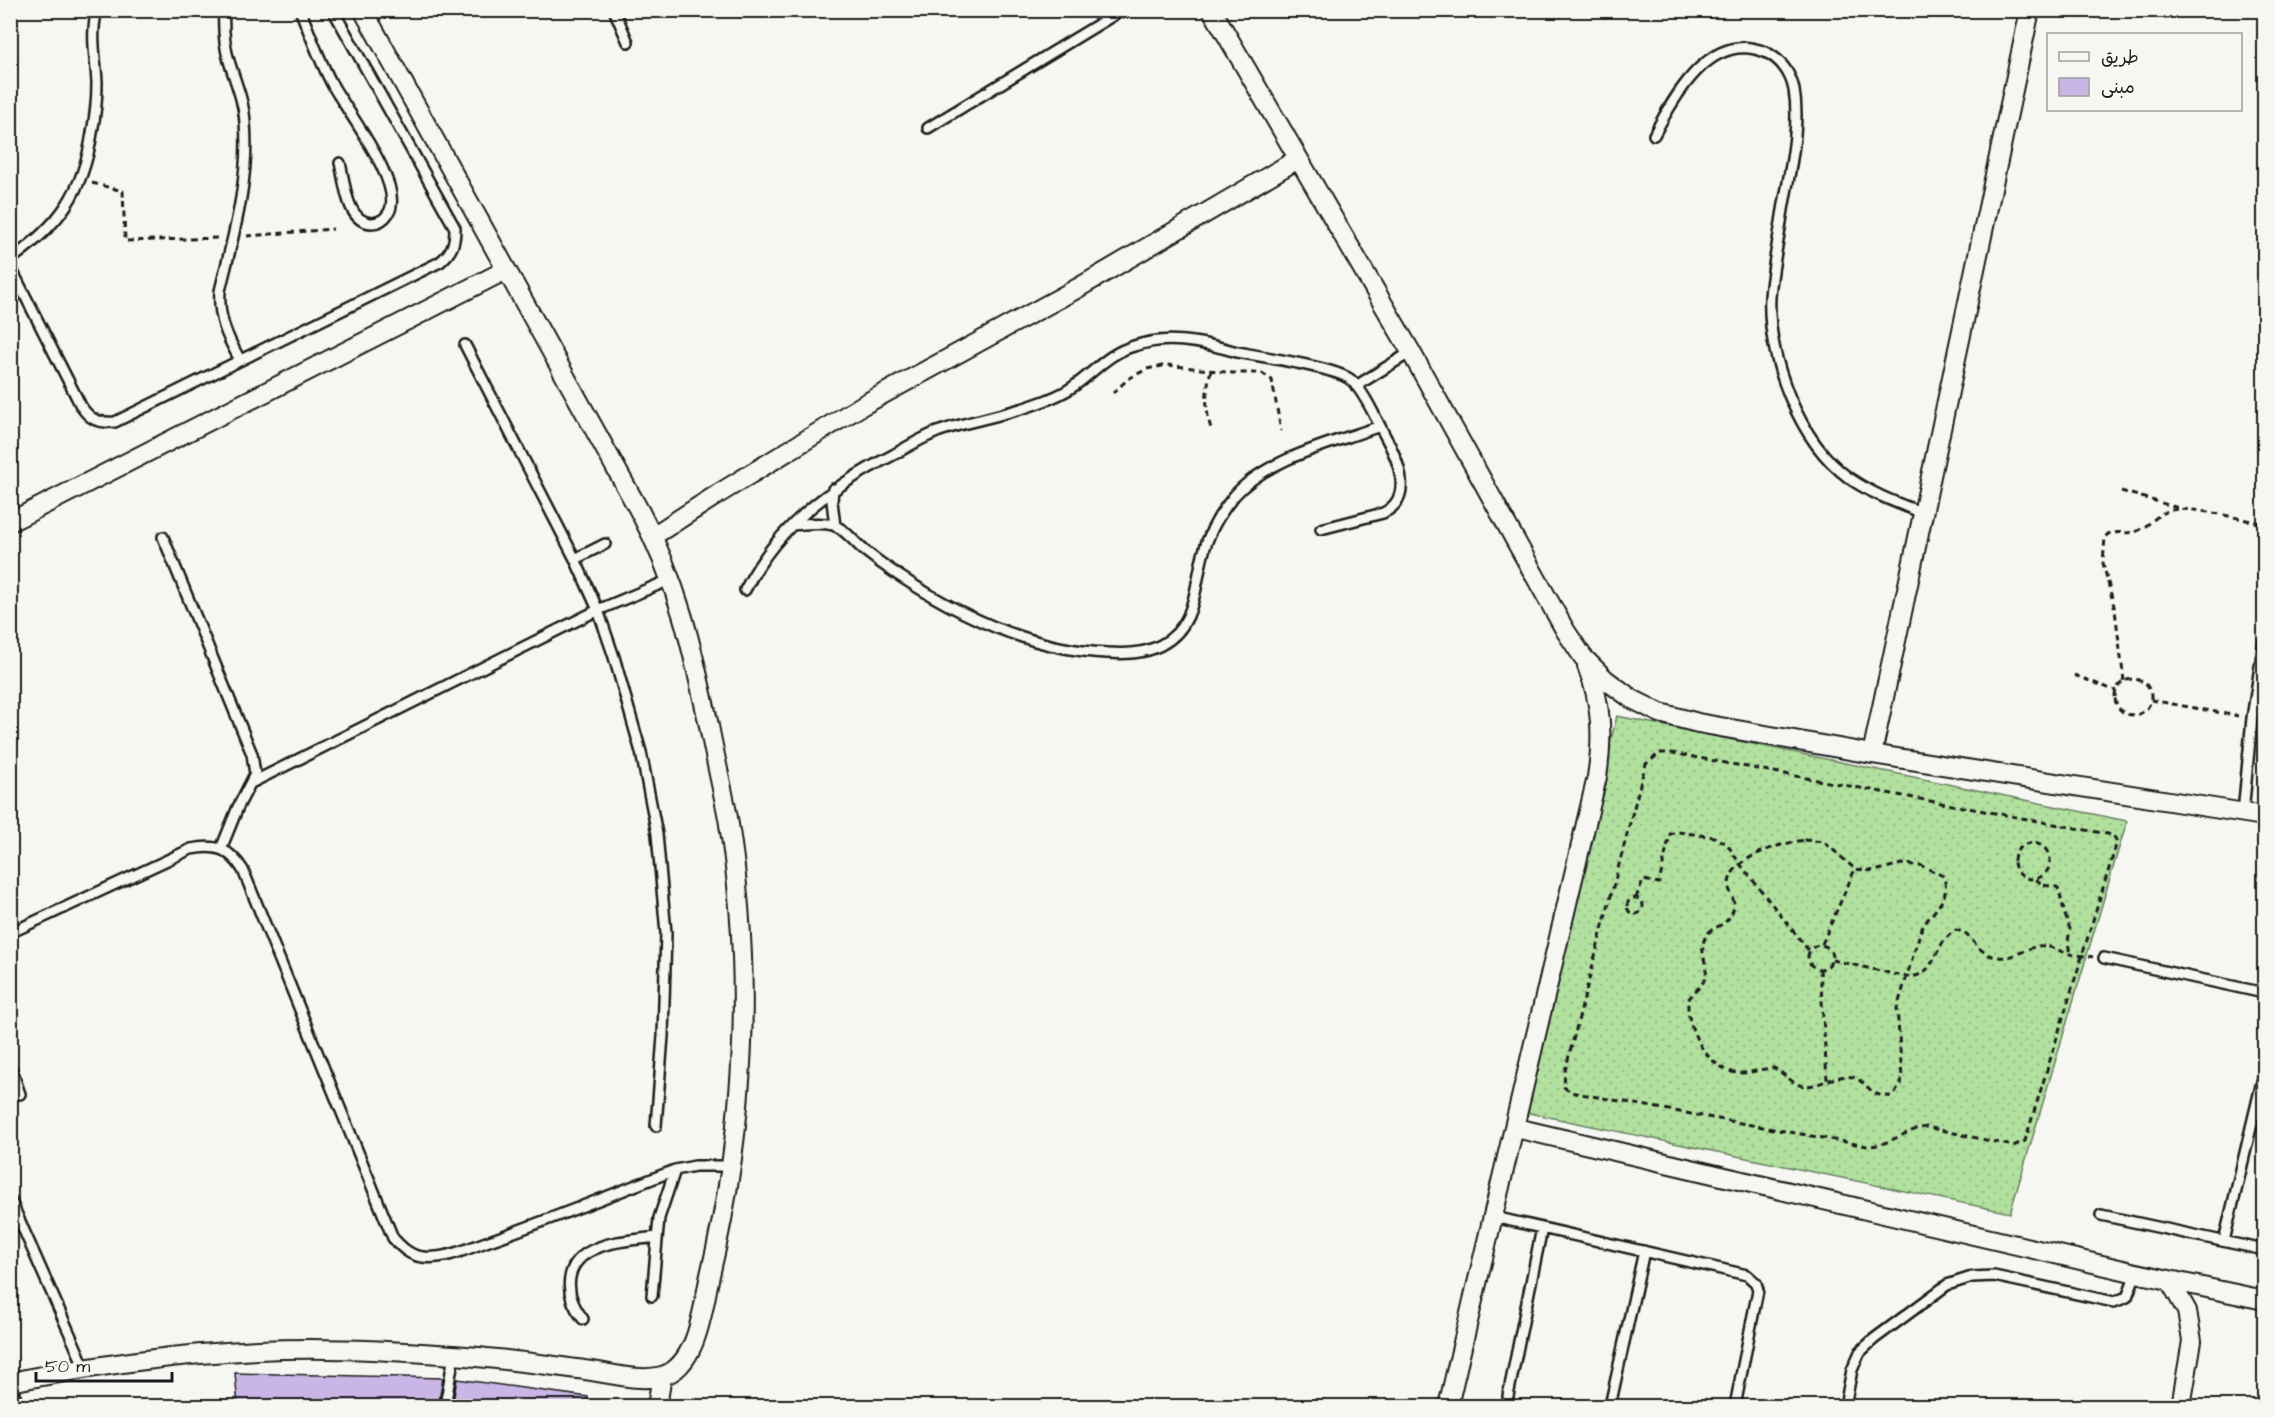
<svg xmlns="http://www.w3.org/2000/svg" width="2275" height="1417" font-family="'Architects Daughter','Playpen Sans Arabic',sans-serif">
  <defs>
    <pattern id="grass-dots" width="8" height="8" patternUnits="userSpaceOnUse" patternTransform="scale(1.5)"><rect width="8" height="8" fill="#b1e09f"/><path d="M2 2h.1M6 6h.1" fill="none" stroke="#98c088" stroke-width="1.8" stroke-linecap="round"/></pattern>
  </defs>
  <rect width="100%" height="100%" fill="#f6f6f2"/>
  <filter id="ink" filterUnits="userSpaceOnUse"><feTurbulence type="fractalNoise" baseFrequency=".0167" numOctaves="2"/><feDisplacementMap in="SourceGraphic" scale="12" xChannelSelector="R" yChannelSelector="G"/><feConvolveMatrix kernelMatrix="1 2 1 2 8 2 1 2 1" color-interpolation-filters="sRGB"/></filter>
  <g filter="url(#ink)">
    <path fill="url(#grass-dots)" stroke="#667e5e" stroke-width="1.5" d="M1617 716 2127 821 2010 1213 1515 1110Z"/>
    <path fill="#cab6e6" stroke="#1c1c1c" stroke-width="1.5" d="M235 1373 443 1378 438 1407H238Z
      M457 1379 588 1397V1407H452Z"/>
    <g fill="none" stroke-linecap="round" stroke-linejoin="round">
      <g stroke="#1c1c1c" stroke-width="14">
        <path id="service" d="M224 10C223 28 224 44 229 61 235 81 244 101 245 123 250 179 233 237 220 291 218 318 227 337 240 360
          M300 10C311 36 320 62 333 86 346 110 409 190 387 215 384 220 377 223 372 223 346 223 345 181 340 163
          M614 10 628 42
          M928 128 1122 10
          M1654 135C1675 95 1711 30 1765 52 1781 59 1791 74 1794 90 1801 129 1788 178 1782 216 1778 243 1772 270 1770 297 1767 358 1799 442 1849 478 1872 494 1897 503 1923 513
          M10 260C59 225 83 193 92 133 95 117 97 100 97 83 96 58 90 36 97 10
          M10 266 81 406C90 420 98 423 115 422L440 262C452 252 455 244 455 228L333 10
          M465 345 575 559 598 610 614 657 641 752 657 834 666 933 663 1036 656 1126
          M1356 386 1411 352
          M833 489 832 501 835 526
          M792 525C805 524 821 522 833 525 844 528 856 544 865 551 875 559 886 567 898 575 960 616 1032 650 1107 653 1125 654 1144 654 1161 645 1196 627 1194 589 1203 555 1208 533 1220 513 1234 496 1267 458 1334 443 1380 426
          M163 537 252 754 255 774 238 807 221 849
          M575 559 605 544
          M745 590C777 526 831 487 893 455 907 447 922 438 937 432 968 421 1002 416 1033 405 1048 400 1062 395 1074 386 1095 371 1109 353 1134 346 1152 340 1174 339 1193 342 1208 344 1223 348 1237 352 1259 356 1338 368 1351 380 1364 391 1376 419 1384 434 1398 459 1415 498 1383 513L1321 529
          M251 783 598 610 672 579
          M2243 813 2252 718 2264 641
          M10 933 191 849C216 844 229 848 243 870L393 1238C401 1247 410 1256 423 1257 445 1260 469 1248 489 1241 552 1219 613 1194 675 1170L695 1166H732
          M2104 958 2264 993
          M10 1065 20 1094
          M10 1199 85 1368
          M2101 1215 2264 1250
          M1494 1217 1747 1275 1756 1283 1758 1290 1735 1406
          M2224 1241 2264 1073
          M652 1296 659 1218 675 1170
          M583 1319C563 1294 563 1261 597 1248 615 1240 638 1240 656 1237
          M10 1382 18 1406
          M1508 1396 1542 1228
          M445 1406 454 1355
          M1610 1406 1644 1251
          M1845 1406 1852 1370 1860 1352 1874 1339 1947 1285 1972 1277 1994 1276 2114 1302 2127 1297 2136 1273"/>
      </g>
      <g stroke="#1c1c1c" stroke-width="22">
        <path id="minor" d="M1212 10 1411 352 1565 630 1583 657 1606 680 1632 699 1660 713 1698 723 1872 754 2264 816
          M10 522 506 270
          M653 536 718 494 863 405 1078 288 1298 159
          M1872 754 2030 10
          M1516 1128 2136 1273 2264 1300
          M2170 1281 2187 1311 2192 1341 2181 1406
          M10 1382C92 1366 174 1354 258 1350 323 1347 388 1350 453 1355 500 1358 546 1365 592 1371 613 1374 641 1382 662 1376 698 1366 703 1306 710 1275 746 1126 753 969 728 818 722 787 715 757 709 726 692 647 679 585 640 512L363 10
          M657 1406 662 1376
          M1448 1406 1597 777C1603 738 1602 703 1587 666"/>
      </g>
      <path stroke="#1c1c1c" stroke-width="3" stroke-dasharray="6 4.5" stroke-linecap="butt" d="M92 183 123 191 125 241 220 238
        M247 236 333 229
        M1211 370C1205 393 1205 410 1212 432
        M1113 393 1128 379 1147 369 1167 365 1233 373H1262L1272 380 1281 431
        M2121 491 2182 509
        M2074 675 2116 691
        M2115 697a18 18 0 1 1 36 0a18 18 0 1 1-36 0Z
        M2124 681 2115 610 2103 563 2105 537 2108 534C2116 531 2126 534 2135 532 2149 527 2157 513 2171 510 2193 506 2241 519 2264 524
        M2151 700 2238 716
        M1660 753H1672L2113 835 2116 840 2115 849 2025 1141 2013 1146 1927 1127C1906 1129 1887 1147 1867 1146L1570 1092 1564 1087 1565 1071 1642 777 1646 764Z
        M1804 840 1824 842 1855 869 1875 871 1901 864 1920 865 1943 876C1953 900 1931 910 1921 930L1897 1008 1902 1077 1901 1085 1892 1096C1869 1098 1869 1082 1852 1077 1833 1073 1814 1092 1797 1084 1789 1080 1782 1072 1774 1068 1761 1068 1745 1076 1732 1072 1704 1063 1686 1027 1688 1000 1693 992 1702 987 1705 978 1710 966 1698 953 1705 938 1712 923 1725 931 1733 910 1737 899 1728 894 1729 884 1730 857 1783 843 1804 840Z
        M2014 861a18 18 0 1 1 36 0a18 18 0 1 1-36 0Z
        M2036 879 2042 885 2057 887 2059 890 2065 915 2070 929 2068 942 2070 954
        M1636 898 1643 880 1659 883 1670 834 1678 832 1714 837 1727 844 1740 864 1809 951
        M1627 906a8 8 0 1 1 16 0a8 8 0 1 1-16 0Z
        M1822 944 1855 869
        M1808 957a12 12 0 1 1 24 0a12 12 0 1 1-24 0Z
        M1832 960 1907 977C1939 976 1931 945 1956 930 1973 933 1976 955 1998 957 2014 959 2024 949 2038 946 2048 944 2060 952 2070 954 2077 956 2085 955 2093 957
        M1820 969 1827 1080"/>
      <use href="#service" stroke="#f6f6f2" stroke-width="9"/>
      <use href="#minor" stroke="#f6f6f2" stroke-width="18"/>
    </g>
  </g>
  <rect width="2275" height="1417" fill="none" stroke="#f6f6f2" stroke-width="36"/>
  <rect x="18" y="18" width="2239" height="1381" fill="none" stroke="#1c1c1c" stroke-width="2" filter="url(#ink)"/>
  <rect x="2047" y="33" width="195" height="78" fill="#f6f6f2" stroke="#9f9f9c" stroke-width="1.5"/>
  <rect x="2059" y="52" width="30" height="9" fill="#f6f6f2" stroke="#9f9f9c" stroke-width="1.5"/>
  <text x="2101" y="63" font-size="18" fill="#1c1c1c">طريق</text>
  <rect x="2059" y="78" width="30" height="18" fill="#cab6e6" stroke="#9f9f9c" stroke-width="1.5"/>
  <text x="2101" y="93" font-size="18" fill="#1c1c1c">مبنى</text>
  <path d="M36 1372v9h136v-9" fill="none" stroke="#1c1c1c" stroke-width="3"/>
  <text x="45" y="1372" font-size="18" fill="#1c1c1c" stroke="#f6f6f2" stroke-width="4.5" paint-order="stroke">50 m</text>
</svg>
